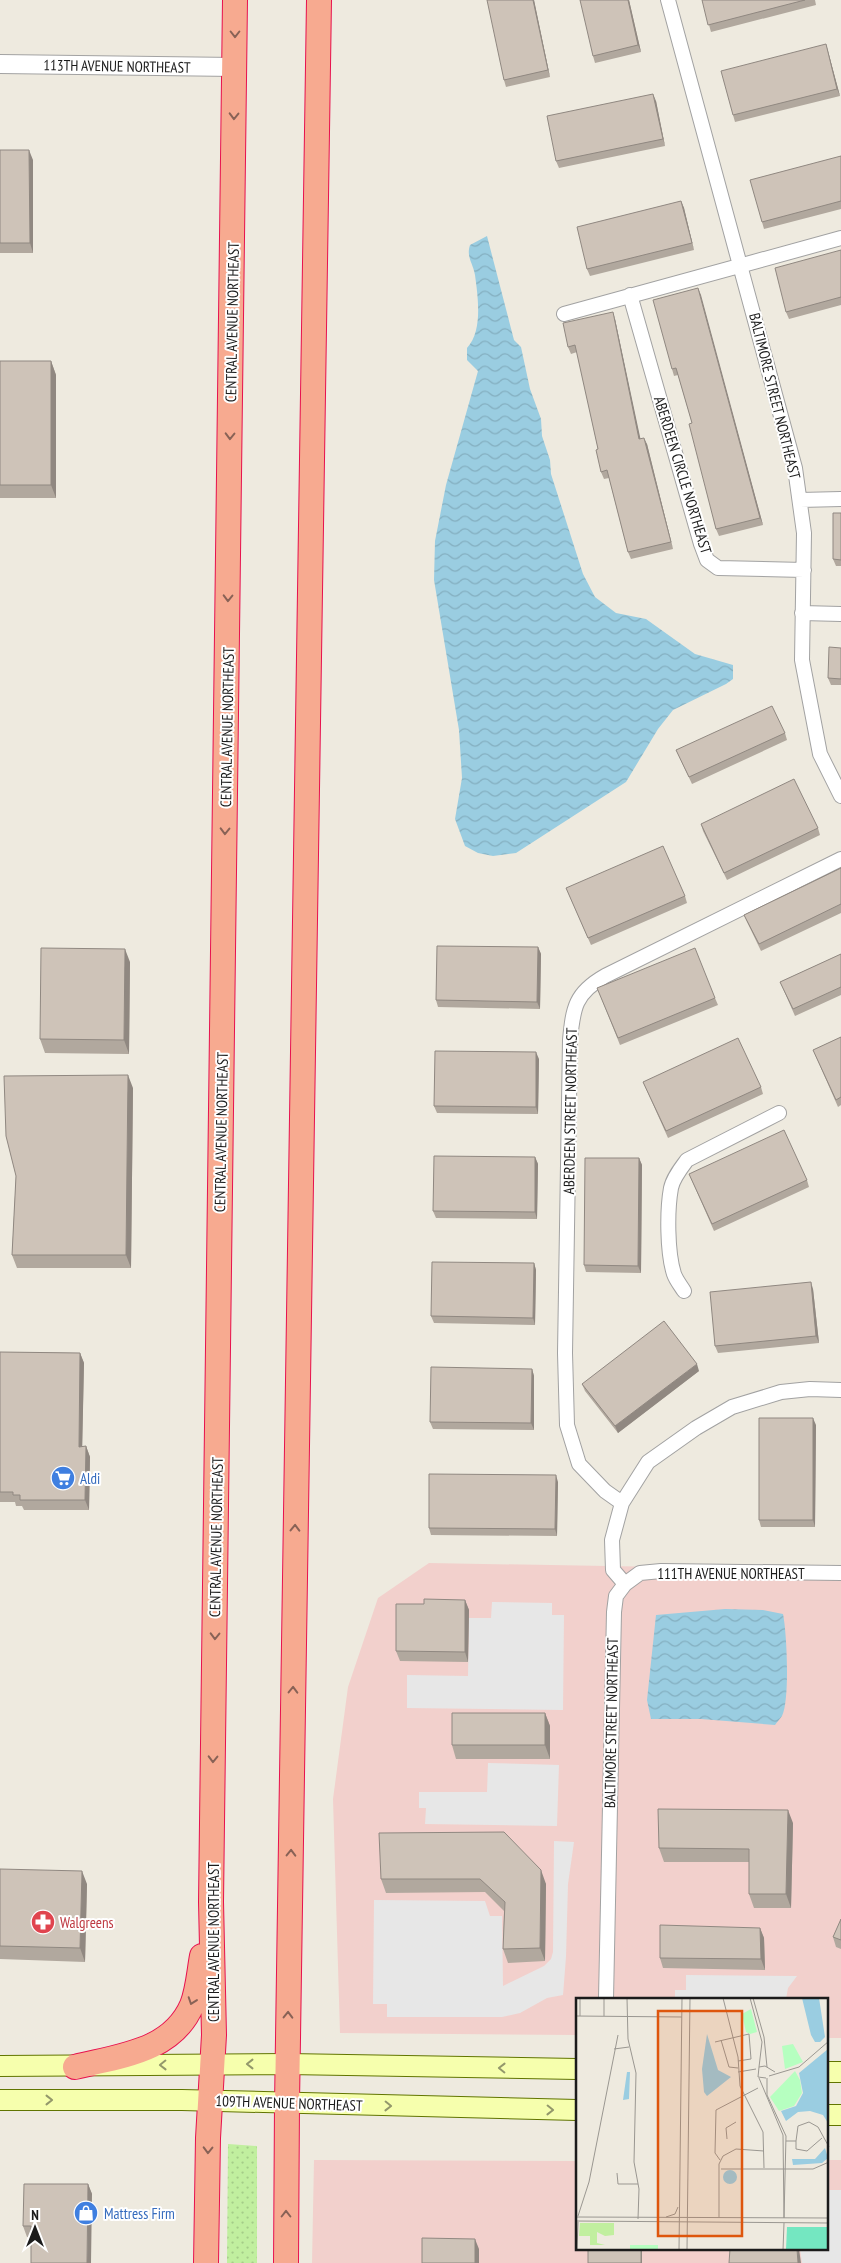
<svg xmlns="http://www.w3.org/2000/svg" width="841" height="2263" font-family="'PT Sans Narrow',sans-serif">
  <defs>
    <pattern id="grass-dots" width="8" height="8" patternUnits="userSpaceOnUse" patternTransform="scale(1.25)"><rect width="8" height="8" fill="#c1ef9f"/><path d="M2 2h.1M6 6h.1" fill="none" stroke="#a5cc88" stroke-width="1.8" stroke-linecap="round"/></pattern>
    <pattern id="water-waves" width="16" height="10" patternUnits="userSpaceOnUse" patternTransform="scale(1.25)"><rect width="16" height="10" fill="#9acde1"/><path d="M0 5q4-4 8 0t8 0" fill="none" stroke="#84afc0"/></pattern>
  </defs>
  <rect width="100%" height="100%" fill="#eeeadf"/>
  <path fill="#f2d0cc" d="M429 1563 841 1570V2038H827V1999H577V2035L340 2033 333 1799 348 1687 378 1598Z
    M314 2160 577 2161V2249H827V2160H841V2263H312Z"/>
  <path fill="url(#grass-dots)" d="M228 2144 257 2146V2263H227Z"/>
  <path fill="#e7e7e7" d="M492 1602 552 1603V1615H564L563 1710 407 1708V1675L468 1676 469 1618H491Z
    M488 1763 559 1765 557 1826 425 1824 426 1808H419V1792H487Z
    M554 1841 574 1842 568 1884 566 1957 563 1995 547 1998 520 2013 502 2017H387V2004H373L374 1900 485 1901 490 1916H502L503 1986 544 1966 551 1959 553 1952Z
    M686 1975 797 1976 788 1988 786 1999H675V1990H686Z
    M827 2190H841V2263H802L800 2249H827Z"/>
  <path fill="url(#water-waves)" d="M487 236 514 340 521 347 530 389 541 419 542 436 550 460 551 474 583 574 595 597 616 613 646 619 695 654 733 665V679L726 684 673 710 658 729 626 782 516 853 493 856 478 853 465 846 455 819 462 778 459 730 434 580 435 541 446 485 478 371 467 360V348C483 331 478 297 475 275 473 263 466 257 470 245Z
    M725 1609 763 1610 783 1614C787 1633 790 1700 782 1716 780 1719 777 1722 775 1725L701 1719H651L647 1700 656 1615Z"/>
  <g fill="none" stroke-linecap="round" stroke-linejoin="round">
    <g stroke="#a2a2a2" stroke-width="16">
      <path id="minor" d="M668 0 795 468 804 533 802 660 820 754 841 796
        M630 295 701 544 707 560 718 568 804 570
        M564 314 841 238
        M800 500 841 499
        M802 613 841 614
        M684 1291C681 1286 676 1280 674 1274 667 1252 667 1210 671 1188 673 1178 681 1168 687 1160L779 1113
        M622 1503 605 1491 579 1464 567 1425 565 1353 570 1040C573 1008 575 993 605 976L841 859
        M625 1584 640 1573 661 1571 841 1573
        M606 1999 614 1612 616 1596 625 1584 613 1570 612 1540 622 1503 648 1462 696 1428 732 1407 781 1392 810 1389 841 1390"/>
    </g>
    <g stroke="#a2a2a2" stroke-width="20">
      <path id="tertiary" d="M0 64 235 67"/>
    </g>
    <g stroke="#617500" stroke-width="22">
      <path id="secondary" d="M0 2066 288 2064 577 2069
        M827 2072H841
        M0 2100H182L577 2110
        M827 2115H841"/>
    </g>
    <g stroke="#e7114e" stroke-width="26">
      <path id="trunk" d="M75 2067C119 2056 172 2052 192 2005 198 1990 199 1972 202 1956
        M206 2263 208 2138 214 2035 211 1902 235 0
        M286 2263 287 2104 319 0"/>
    </g>
    <use href="#minor" stroke="#fff" stroke-width="14"/>
    <use href="#tertiary" stroke="#fff" stroke-width="18"/>
    <use href="#secondary" stroke="#f6ffad" stroke-width="20"/>
    <use href="#trunk" stroke="#f7aa90" stroke-width="24"/>
  </g>
  <path fill="#b1a89e" d="M534 0 550 77 506 87 504 80Z
    M629 0 641 52 595 63 593 56Z
    M702 0H815L816 5 711 32Z
    M826 44 840 96 735 122 733 115Z
    M656 101 665 146 559 168 556 161Z
    M0 150 33 160V253H0Z
    M841 156V209L764 229 762 222Z
    M681 201 684 208 694 250 590 276 587 269Z
    M841 250V305L789 319 786 312Z
    M698 288 763 525 719 536 716 529 692 423 678 375 674 376 672 369Z
    M615 319 640 439 647 444 673 549 631 559 628 552 609 478 604 479 601 472 598 449 577 352 571 354 568 347Z
    M0 361H51L56 375V498H0Z
    M841 513V566H836L833 559Z
    M841 648V685H831L828 678Z
    M785 733 787 740 692 784 676 750Z
    M701 824 818 828 820 835 727 880 703 831Z
    M841 868V913L761 951 747 922 744 915Z
    M566 888 685 896 687 903 591 945Z
    M538 947 541 954 540 1009 438 1007 436 1000Z
    M841 954V995L795 1016 780 982Z
    M130 962 129 1054 45 1053 40 1039Z
    M600 995 715 998 718 1005 620 1045Z
    M841 1037V1105L838 1107 813 1050Z
    M539 1059 538 1114 437 1113 434 1106Z
    M643 1082 761 1087 763 1094 668 1138Z
    M133 1088 131 1268H17L12 1255 16 1176Z
    M535 1157 538 1164 537 1219 436 1218 433 1211Z
    M639 1158 642 1165 641 1273 586 1272 584 1265Z
    M689 1174 807 1180 809 1187 714 1231Z
    M534 1263 536 1270 535 1325 434 1323 431 1316Z
    M813 1289 819 1343 718 1353 715 1346Z
    M0 1352 80 1353 84 1363 82 1447 86 1446 90 1457 89 1510H24L22 1506H16L15 1502H0Z
    M532 1369 534 1376V1430L433 1429 430 1422Z
    M699 1371 618 1433 585 1391 582 1384Z
    M816 1425 815 1527H761L759 1520Z
    M558 1482 557 1536 431 1535 429 1528Z
    M465 1600 469 1610 468 1662 400 1661 396 1651 424 1604Z
    M545 1713 550 1726V1759H456L452 1745Z
    M793 1823 791 1908H754L749 1894V1862H664L659 1848Z
    M504 1832 546 1884 545 1961 508 1963 503 1949 504 1911 485 1892 386 1893 381 1879Z
    M0 1869 87 1884 85 1962 0 1959Z
    M841 1919V1949L836 1947 833 1937Z
    M760 1928 764 1938 765 1970 663 1968 660 1958Z
    M88 2184 92 2194 31 2237H27L23 2226Z"/>
  <path fill="#908881" d="M533 0H534L550 77 548 70Z
    M628 0H629L641 52 638 45Z
    M826 44 828 51 840 96 837 89Z
    M653 94 656 101 665 146 663 139Z
    M29 150 33 160V253L30 243Z
    M681 201 684 208 694 250 692 243Z
    M698 288 701 295 763 525 760 518Z
    M613 312 615 319 642 446 639 439Z
    M51 361 56 375V498L51 485Z
    M644 438 647 444 673 549 671 542Z
    M538 947 541 954 540 1009 537 1002Z
    M125 949 130 962 129 1054 124 1040Z
    M536 1052 539 1059 538 1114 536 1107Z
    M128 1075 133 1088 131 1268 126 1255Z
    M535 1157 538 1164 537 1219 535 1212Z
    M639 1158 642 1165 641 1273 638 1266Z
    M534 1263 536 1270 535 1325 533 1318Z
    M811 1282 813 1289 819 1343 816 1336Z
    M80 1353 84 1363 82 1457 79 1447Z
    M697 1364 699 1371 618 1433 615 1426Z
    M532 1369 534 1376V1430L531 1423Z
    M813 1418 816 1425 815 1527 813 1520Z
    M86 1446 90 1457 89 1510 85 1500Z
    M556 1475 558 1482 557 1536 555 1529Z
    M465 1600 469 1610 468 1662 465 1652Z
    M545 1713 550 1726V1759L545 1745Z
    M788 1810 793 1823 791 1908 786 1894Z
    M541 1870 546 1884 545 1961 540 1948Z
    M82 1871 87 1884 85 1962 80 1948Z
    M760 1928 764 1938 765 1970 761 1959Z
    M88 2184 92 2194 91 2263H87Z
    M475 2239 479 2249V2263H475Z
    M641 2249H642V2263H641Z
    M797 2249H799L801 2263H798Z"/>
  <path fill="#cec3b8" stroke="#908881" d="M487 0H533L548 70 504 80Z
    M580 0H628L638 45 593 56Z
    M702 0H805L708 25Z
    M826 44 837 89 733 115 721 71Z
    M653 94 663 139 556 161 547 116Z
    M0 150H29L30 243H0Z
    M841 156V201L762 222 750 180Z
    M681 201 692 243 587 269 577 227Z
    M841 250V297L786 312 775 268Z
    M698 288 760 518 716 529 689 424 692 423 676 368 672 369 653 300Z
    M613 312 639 439 644 438 671 542 628 552 607 470 601 472 596 450 598 449 575 345 568 347 563 323Z
    M0 361H51V485H0Z
    M833 513H841V560L833 559Z
    M829 647 841 648V679L828 678Z
    M772 706 785 733 689 777 676 750Z
    M794 779 818 828 724 873 701 824Z
    M663 846 685 896 588 938 566 888Z
    M841 868V904L759 944 744 915Z
    M437 946 538 947 537 1002 436 1000Z
    M41 948 125 949 124 1040 40 1039Z
    M695 948 715 998 618 1038 597 988Z
    M841 954V987L793 1009 780 982Z
    M841 1037V1097L836 1100 813 1050Z
    M738 1038 761 1087 666 1131 643 1082Z
    M435 1051 536 1052V1107L434 1106Z
    M128 1075 126 1255H12L16 1176 6 1136 4 1076Z
    M784 1130 807 1180 712 1224 689 1174Z
    M434 1156 535 1157V1212L433 1211Z
    M585 1158H639L638 1266 584 1265Z
    M432 1262 534 1263 533 1318 431 1316Z
    M811 1282 816 1336 715 1346 710 1292Z
    M664 1321 697 1364 615 1426 582 1384Z
    M0 1352 80 1353 79 1447 86 1446 85 1500H20V1495H13V1492H0Z
    M431 1367 532 1369 531 1423 430 1422Z
    M759 1418H813V1520H759Z
    M429 1474 556 1475 555 1529 429 1528Z
    M424 1599 465 1600V1652L396 1651V1604H424Z
    M452 1713H545V1745H452Z
    M658 1809 788 1810 786 1894H749V1849L659 1848Z
    M504 1832 541 1870 540 1948 503 1949 505 1902 480 1879H381L379 1833Z
    M0 1869 82 1871 80 1948 0 1946Z
    M841 1919V1940L833 1937Z
    M660 1925 760 1928 761 1959 660 1958Z
    M24 2184H88L87 2263H31V2226H23Z
    M422 2238 475 2239V2263H422Z
    M588 2249H641V2263H588Z
    M730 2249H797L798 2263H729Z"/>
  <defs><path id="oneway-chevron" d="M-2-3.5L2.5 0L-2 3.5" fill="none" stroke-width="1.6" stroke-linecap="round" stroke-linejoin="round" transform="scale(1.25)"/></defs>
  <g stroke="#896256">
    <use href="#oneway-chevron" transform="translate(235 34) rotate(90)"/>
    <use href="#oneway-chevron" transform="translate(234 116) rotate(91)"/>
    <use href="#oneway-chevron" transform="translate(230 436) rotate(91)"/>
    <use href="#oneway-chevron" transform="translate(228 598) rotate(91)"/>
    <use href="#oneway-chevron" transform="translate(225 831) rotate(91)"/>
    <use href="#oneway-chevron" transform="translate(295 1528) rotate(-89)"/>
    <use href="#oneway-chevron" transform="translate(215 1636) rotate(91)"/>
    <use href="#oneway-chevron" transform="translate(293 1690) rotate(-89)"/>
    <use href="#oneway-chevron" transform="translate(213 1759) rotate(91)"/>
    <use href="#oneway-chevron" transform="translate(291 1853) rotate(-89)"/>
    <use href="#oneway-chevron" transform="translate(192 2001) rotate(109)"/>
    <use href="#oneway-chevron" transform="translate(288 2015) rotate(-89)"/>
    <use href="#oneway-chevron" transform="translate(208 2150) rotate(91)"/>
    <use href="#oneway-chevron" transform="translate(286 2214) rotate(-90)"/>
  </g>
  <g stroke="#93986b">
    <use href="#oneway-chevron" transform="translate(250 2064) rotate(180)"/>
    <use href="#oneway-chevron" transform="translate(163 2065) rotate(179)"/>
    <use href="#oneway-chevron" transform="translate(502 2068) rotate(-179)"/>
    <use href="#oneway-chevron" transform="translate(49 2100)"/>
    <use href="#oneway-chevron" transform="translate(388 2106) rotate(1)"/>
    <use href="#oneway-chevron" transform="translate(550 2110) rotate(1)"/>
  </g>
  <defs>
    <g id="supermarket-disc" transform="scale(1.25)"><circle r="9.5" fill="#3f7fe0" stroke="#fff"/><path d="M-6-5.5h2.5l.6 2H6L4.5 2H-2.5L-4.4-4H-6ZM-1.5 3.2a1.3 1.3 0 1 0 .1 0ZM3 3.2a1.3 1.3 0 1 0 .1 0Z" fill="#fff"/></g>
    <g id="pharmacy-disc" transform="scale(1.25)"><circle r="9.5" fill="#e0444e" stroke="#fff"/><path d="M-2-6h4v4h4v4h-4v4h-4v-4h-4v-4h4Z" fill="#fff"/></g>
    <g id="shop-disc" transform="scale(1.25)"><circle r="9.5" fill="#3f7fe0" stroke="#fff"/><path d="M-5-2.5h2.3a2.7 3.5 0 0 1 5.4 0H5L5.5 6h-11ZM-1.5-2.5h3a1.5 2.3 0 0 0-3 0Z" fill="#fff"/></g>
  </defs>
  <g fill-rule="evenodd">
    <use href="#supermarket-disc" x="63" y="1478"/>
    <use href="#pharmacy-disc" x="43" y="1922"/>
    <use href="#shop-disc" x="86" y="2213"/>
  </g>
  <g text-anchor="middle" dominant-baseline="central" stroke-width="4" stroke-linejoin="round" paint-order="stroke">
    <g font-size="15" fill="#1b1b1b" stroke="#fff">
      <text transform="translate(117 66) rotate(1)">113TH AVENUE NORTHEAST</text>
      <text transform="translate(232 322) rotate(-89)">CENTRAL AVENUE NORTHEAST</text>
      <text transform="translate(775 396) rotate(76)">BALTIMORE STREET NORTHEAST</text>
      <text transform="translate(683 475) rotate(73)">ABERDEEN CIRCLE NORTHEAST</text>
      <text transform="translate(227 727) rotate(-89)">CENTRAL AVENUE NORTHEAST</text>
      <text transform="translate(570 1111) rotate(-89)">ABERDEEN STREET NORTHEAST</text>
      <text transform="translate(221 1132) rotate(-89)">CENTRAL AVENUE NORTHEAST</text>
      <text transform="translate(216 1537) rotate(-89)">CENTRAL AVENUE NORTHEAST</text>
      <text x="731" y="1573">111TH AVENUE NORTHEAST</text>
      <text transform="translate(611 1723) rotate(-89)">BALTIMORE STREET NORTHEAST</text>
      <text transform="translate(213 1942) rotate(-90)">CENTRAL AVENUE NORTHEAST</text>
      <text transform="translate(289 2103) rotate(2)">109TH AVENUE NORTHEAST</text>
    </g>
    <g font-size="15" fill="#366cbe" stroke="#fff" text-anchor="start">
      <text x="80" y="1478">Aldi</text>
      <text x="104" y="2213">Mattress Firm</text>
    </g>
    <g font-size="15" fill="#be3a42" stroke="#fff" text-anchor="start">
      <text x="60" y="1922">Walgreens</text>
    </g>
  </g>
  <g transform="translate(576 1998)">
    <rect width="252" height="252" fill="#eeeadf"/>
    <path d="M4 225H38V237L29 238 21 234V245L29 247H14V238H3Z" fill="#c1ef9f"/>
    <path d="M175 11 181 34 174 36 170 34 166 16ZM217 46 227 64 209 71 206 48ZM219 73 224 82 226 95 218 108 203 113 194 99ZM54 247H82V252H54Z" fill="#b6ffc0"/>
    <path d="M211 229H252V252H210Z" fill="#74e7c1"/>
    <path d="M226 0H243L249 39 244 44H239L235 37ZM131 36 142 72 155 79 131 98 128 94 126 71ZM252 51V125L247 117 234 113 222 114 210 123 205 113 220 108 227 95 223 75ZM51 74H54L53 101 47 102ZM249 150 252 160 246 165 217 167 216 161H239ZM147 179a7 7 0 1 1 14 0a7 7 0 1 1-14 0Z" fill="#9acde1"/>
    <path fill="none" stroke="#9a9791" stroke-width="1" d="M4 0V18M28 0V18M51 0 52 41 60 75 58 164 63 191 62 221M147 0 162 59 164 88 187 134 188 170M174 0 186 44 183 69M177 0 188 39 191 69M0 18 106 19M145 42 153 69 162 70M139 44 173 36 175 61 162 63M38 51 53 49M162 74 180 71M193 78 223 69 253 43M183 80 207 137 208 220M190 80 182 79 183 69 189 68 199 74M191 80V97L210 138 208 220M151 141 150 130 160 124M210 143H220L222 128 233 124 242 129 253 149M220 143V151L231 153 246 140M144 162 139 155 140 112 182 90M145 171H237L253 164M41 175 42 186H62M2 218 13 184 42 37M0 219 253 220M90 219 99 216 102 209M143 219V166L147 158 160 151 188 153M0 223 253 225M1 252 2 224M103 252 106 0M111 252 114 0M207 252 208 225"/>
    <path fill="#de560d" fill-opacity="0.15" stroke="#de560d" stroke-width="2.5" d="M82 13H166V238H82Z"/>
    <rect width="252" height="252" fill="none" stroke="#1b1b1b" stroke-width="2.5"/>
  </g>
  <g transform="translate(35 2228)" stroke="#ffffff" stroke-width="4" paint-order="stroke">
  <path d="M0-4L9 19L0 12L-9 19Z" fill="#1b1b1b"/>
  <text y="-8" font-size="14" font-weight="bold" text-anchor="middle" fill="#1b1b1b">N</text>
  </g>
</svg>
